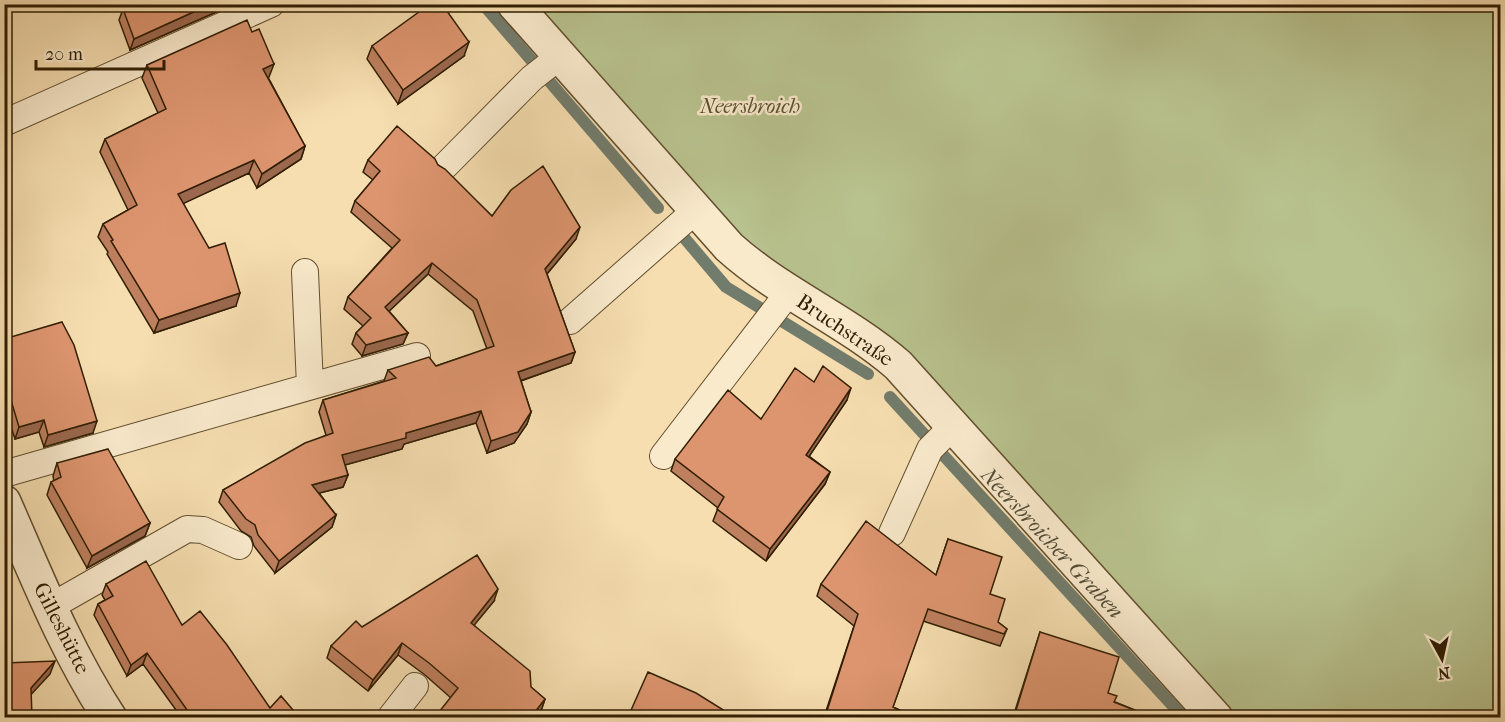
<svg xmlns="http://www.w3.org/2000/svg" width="1505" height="722" font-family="'IM FELL French Canon',serif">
  <rect width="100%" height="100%" fill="#f6deb0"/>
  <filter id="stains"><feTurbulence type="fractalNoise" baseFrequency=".00333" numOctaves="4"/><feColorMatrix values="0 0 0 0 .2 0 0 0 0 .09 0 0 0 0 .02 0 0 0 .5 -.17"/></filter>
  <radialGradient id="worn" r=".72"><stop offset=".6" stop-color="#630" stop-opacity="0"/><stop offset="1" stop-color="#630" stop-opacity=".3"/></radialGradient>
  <path fill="#b8c28e" stroke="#747048" stroke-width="1.5" d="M515 5H1500V717H1216L1030 488 729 233Z"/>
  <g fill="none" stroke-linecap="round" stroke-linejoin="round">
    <path stroke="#727c6c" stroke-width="12" d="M483 4 658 208
      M681 234 726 287 868 374
      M890 397 1184 718"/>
    <g stroke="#624e2e" stroke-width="28">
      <path id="lane" d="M4 123 271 4
        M445 166 532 78 559 57
        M305 272 310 386
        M570 321 695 211
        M663 456 789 292
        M4 474 417 356
        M892 533 930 449 953 426
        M50 607 187 529 203 530 239 546
        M390 718 415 686"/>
    </g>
    <g stroke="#624e2e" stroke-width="36">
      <path id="street" d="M514 4 729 247C780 293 846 320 898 365L1216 718
        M4 502C36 575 66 651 110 718"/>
    </g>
    <use href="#lane" stroke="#f9eacc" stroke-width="26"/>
    <use href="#street" stroke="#f9eacc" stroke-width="33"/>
  </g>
  <path fill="#be805f" stroke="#311e03" stroke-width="1.5" d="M134 4H231L230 6 130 50 119 20 123 9Z
    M372 46 464 56 398 104 367 59Z
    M147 65 269 77H268L305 146 301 159 257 188 249 173 183 203 236 306 154 333 107 254 108 252 98 237 103 224 128 210 100 152 105 139 158 113 142 78Z
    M368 160 438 165 492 216 576 239 547 274 575 352 571 363 521 381 531 412 527 424 514 443 487 453 476 423 404 444 402 449 345 465 348 475 343 487 319 493 336 515 332 527 275 573 254 546 251 537 241 531 219 502 223 490 326 435 319 412 323 400 384 381 388 370 436 366 487 349 473 311 428 274 389 311 408 333 403 344 362 356 352 344 356 333 363 326 344 309 348 297 392 248 351 212 355 201 373 180 363 172Z
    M4 339 93 433 44 447 39 432 15 439 4 405Z
    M814 382 847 400 809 456 830 472 825 484 766 561 713 521 718 508 671 471 675 459 761 419Z
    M57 463 150 523 145 536 87 568 47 495 51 482 54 481 53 476Z
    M948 539 990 594 998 622 1007 629 1000 646 923 621 893 707 914 717H824L854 626 817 596 821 584 936 575Z
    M106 584 182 625 270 708 299 717H181L143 664 127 676 94 615 98 604 105 600 102 595Z
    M494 601 474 625 531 687 545 699 541 711 536 717H438L439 712 451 698 425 675 398 655 368 691 327 658 331 646 362 627Z
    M1040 632 1108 693 1115 702 1152 717H1013Z"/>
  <path fill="#9b684e" stroke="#311e03" stroke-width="1.5" d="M211 4H231L230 6 130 50 134 39Z
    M469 42 464 56 398 104 403 90Z
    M274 64 269 77 258 82 263 69Z
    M305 146 301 159 257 188 262 174Z
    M254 160 249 173 174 208 178 194Z
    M580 227 576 239 541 281 545 269Z
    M432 263 428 274 381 319 385 307Z
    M240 293 236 306 154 333 159 320Z
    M408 333 403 344 362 356 366 345Z
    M575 352 571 363 514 383 518 372Z
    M851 388 847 400 802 467 806 455Z
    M481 411 476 423 404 444 402 449 338 467 342 455 406 433Z
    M531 412 527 424 514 443 487 453 491 441Z
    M44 420 39 432 15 439 19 427Z
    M97 421 93 433 44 447 48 435Z
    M830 472 825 484 766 561 770 549Z
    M348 475 343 487 308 496 312 485Z
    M336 515 332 527 275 573 279 561Z
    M150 523 145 536 87 568 92 556Z
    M498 589 494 601 466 635 471 623Z
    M402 643 398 655 368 691 373 680Z
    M147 653 143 664 127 676 131 665Z
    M55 661 50 674 26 700 31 688Z
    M545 699 541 711 536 717H531Z"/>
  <path fill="#dd956f" stroke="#311e03" stroke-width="1.5" d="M134 4H211L134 39 123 9Z
    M430 4H442L469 42 403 90 372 46Z
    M247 20 252 32 259 29 274 64 263 69 305 146 262 174 254 160 178 194 209 248 225 243 240 293 159 320 111 241 113 240 103 224 137 205 105 139 166 109 147 65Z
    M397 126 435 159 438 165 445 169 492 216 511 190 543 166 580 227 545 269 575 352 518 372 531 412 518 432 491 441 481 411 406 433V438L342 455 348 475 312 485 336 515 279 561 258 535 255 525 246 519 223 490 305 443 333 433 323 400 396 378 388 370 429 357 436 366 494 346 477 300 432 263 385 307 408 333 366 345 356 333 371 318 348 297 400 240 355 201 380 171 368 160Z
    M62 322 74 345 97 421 48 435 44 420 19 427 4 377V339Z
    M823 366 851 388 806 455 830 472 770 549 717 509 724 497 675 459 728 390 761 419 795 368 814 382Z
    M108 449 150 523 92 556 51 482 61 477 57 463Z
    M866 521 936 575 948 539 1002 557 990 594 1005 599 998 622 1007 629 1004 634 928 609 893 707 914 717H825L858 614 821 584Z
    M477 555 498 589 471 623 530 671 531 687 545 699 531 717H446L439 712 458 688 429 663 402 643 373 680 331 646 356 621 362 627Z
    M146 561 182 625 200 611 227 645 270 708 281 696 299 717H192L147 653 131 665 98 604 113 596 106 584Z
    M1040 632 1119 657 1108 693 1117 696 1114 702 1152 717H1014Z
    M55 661 31 688 32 717H4V663Z
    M648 672 696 693 725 711 722 717H628Z"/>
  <g text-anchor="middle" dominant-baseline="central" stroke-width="5" stroke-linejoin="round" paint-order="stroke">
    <g font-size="21" font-style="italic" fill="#5a4f2d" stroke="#f9eacc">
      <text x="750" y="106">Neersbroich</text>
    </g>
    <g font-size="21" fill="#311e03" stroke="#f9eacc">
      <text transform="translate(845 330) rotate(34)">Bruchstraße</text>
      <text transform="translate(62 628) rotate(63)">Gilleshütte</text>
    </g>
    <g font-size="22" font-style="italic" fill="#524d38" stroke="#f9eacc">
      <text transform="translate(1052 543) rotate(47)">Neersbroicher Graben</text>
    </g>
  </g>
  <rect width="1505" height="722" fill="none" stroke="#f6deb0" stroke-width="24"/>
  <rect x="6" y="6" width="1493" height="710" fill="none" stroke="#311e03" stroke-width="3"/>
  <rect x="12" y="12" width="1481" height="698" fill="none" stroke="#311e03" stroke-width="1.5"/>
  <g transform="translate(1442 659) rotate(172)" stroke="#f9eacc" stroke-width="4.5" paint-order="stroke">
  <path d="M0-4.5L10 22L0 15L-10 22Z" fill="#311e03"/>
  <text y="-9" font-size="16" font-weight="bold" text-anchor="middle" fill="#311e03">N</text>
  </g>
  <path d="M36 60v9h128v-9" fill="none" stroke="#311e03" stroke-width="3"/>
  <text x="45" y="60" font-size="18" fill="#311e03" stroke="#f9eacc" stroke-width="4.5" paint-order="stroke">20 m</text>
  <rect width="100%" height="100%" filter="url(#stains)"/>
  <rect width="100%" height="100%" fill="url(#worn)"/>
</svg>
